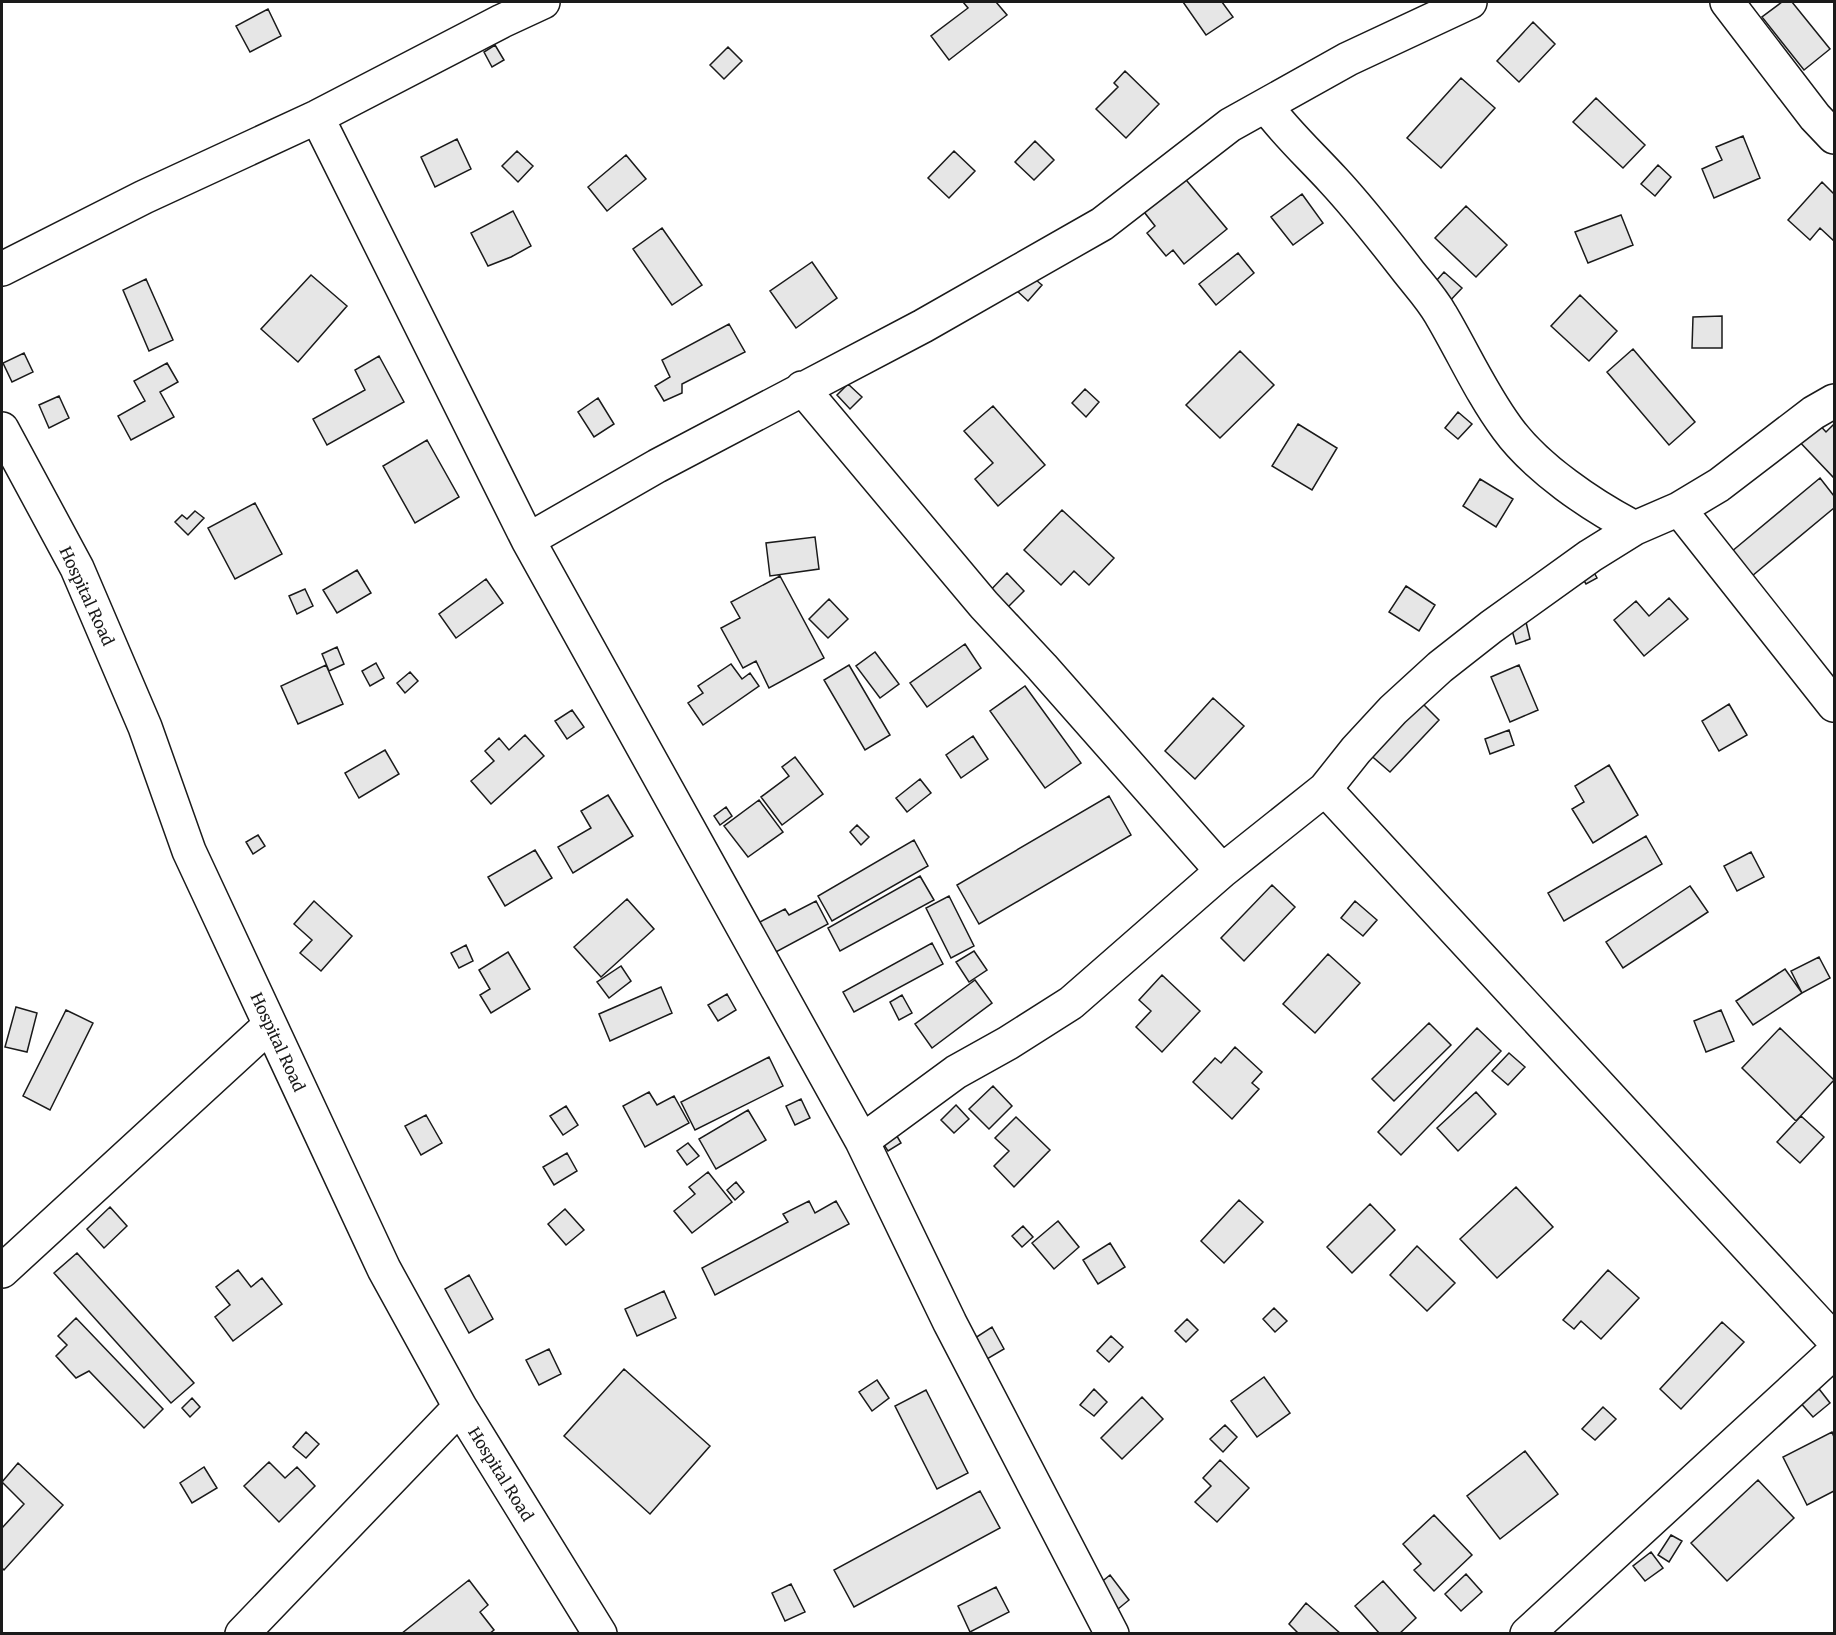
<svg xmlns="http://www.w3.org/2000/svg" width="1836" height="1635" font-family="Merriweather,serif">
  <rect width="100%" height="100%" fill="#fff"/>
  <path fill="#e6e6e6" stroke="#1a1a1a" stroke-width="1.5" d="M963 2H996L1007 15 949 60 931 36 968 8Z
    M1183 2H1222L1233 17 1206 35Z
    M1782 2H1792L1830 49 1804 70 1762 17Z
    M268 9 281 36 250 52 236 26Z
    M1533 22 1555 44 1519 82 1497 61Z
    M495 45 504 60 492 67 484 52Z
    M728 47 742 61 724 79 710 65Z
    M1125 71 1159 104 1126 138 1096 109 1118 87 1114 83Z
    M1461 78 1495 108 1441 168 1407 138Z
    M1596 98 1645 145 1623 168 1573 122Z
    M1743 136 1760 178 1714 198 1702 169 1722 160 1716 147Z
    M457 139 471 169 435 187 421 157Z
    M1035 141 1054 160 1034 180 1015 162Z
    M517 151 533 166 518 182 502 166Z
    M954 151 975 171 949 198 928 178Z
    M626 155 646 179 607 211 588 187Z
    M1658 165 1671 177 1655 196 1641 184Z
    M1182 175 1227 229 1184 264 1173 250 1166 256 1147 233 1155 226 1141 208Z
    M1822 182 1834 194V241L1820 228 1810 240 1788 220Z
    M1302 194 1323 223 1293 245 1271 217Z
    M1466 206 1507 245 1476 277 1435 238Z
    M513 211 531 246 511 257 488 266 471 233Z
    M1621 215 1633 245 1588 263 1575 232Z
    M662 228 702 285 672 305 633 249Z
    M1238 253 1254 273 1216 305 1199 284Z
    M812 262 837 298 796 328 770 291Z
    M1444 272 1462 288 1446 305 1429 289Z
    M311 275 347 306 298 362 261 329Z
    M1030 275 1042 285 1028 301 1016 290Z
    M146 279 173 340 149 351 123 290Z
    M1580 295 1617 331 1589 361 1551 326Z
    M1722 316V348H1692L1693 317Z
    M729 324 745 352 682 384V393L664 401 655 386 670 377 662 360Z
    M1633 349 1695 422 1669 445 1607 372Z
    M1240 351 1274 385 1220 438 1186 405Z
    M24 353 33 372 12 382 3 363Z
    M379 356 404 402 327 445 313 419 365 390 355 370Z
    M167 363 178 382 160 392 174 417 131 440 118 416 145 401 134 381Z
    M848 384 862 397 850 409 837 395Z
    M1085 389 1099 402 1086 417 1072 403Z
    M59 396 69 418 49 428 39 405Z
    M598 398 614 424 594 437 578 412Z
    M993 406 1045 465 998 506 975 479 993 463 964 431Z
    M1458 412 1472 424 1458 439 1445 428Z
    M1814 419 1826 432 1834 424V478L1795 437Z
    M1298 424 1337 448 1312 490 1272 466Z
    M427 440 459 497 415 523 383 466Z
    M1820 478 1834 496V508L1752 576 1731 552Z
    M1480 479 1513 499 1496 527 1463 506Z
    M255 503 282 554 235 579 208 528Z
    M1062 510 1114 558 1089 585 1074 571 1061 585 1024 550Z
    M195 511 204 518 188 535 175 522 182 515 187 519Z
    M815 537 819 569 770 576 766 543Z
    M1590 565 1597 578 1586 584 1579 572Z
    M357 570 371 593 337 613 323 590Z
    M1007 573 1024 591 1001 614 984 597Z
    M780 576 824 658 769 688 756 661 743 668 721 628 740 618 731 602Z
    M486 579 503 603 456 638 439 614Z
    M1406 586 1435 605 1419 631 1389 612Z
    M305 589 313 606 297 614 289 596Z
    M1669 598 1688 619 1644 656 1614 620 1636 601 1649 616Z
    M829 599 848 619 828 638 809 619Z
    M1526 622 1530 639 1516 644 1511 627Z
    M965 644 981 668 927 707 910 683Z
    M337 647 344 664 329 671 322 654Z
    M875 652 899 684 880 698 856 666Z
    M376 663 384 678 370 686 362 671Z
    M731 664 742 679 750 673 759 686 703 725 688 703 703 693 698 686Z
    M326 665 343 704 298 724 281 686Z
    M849 665 890 735 865 750 824 680Z
    M1519 665 1538 710 1510 722 1491 677Z
    M410 672 418 681 405 693 397 683Z
    M1025 686 1081 763 1045 788 990 711Z
    M1213 698 1244 726 1195 779 1165 751Z
    M1418 699 1439 720 1390 772 1367 752Z
    M1729 704 1747 735 1719 751 1702 721Z
    M572 710 584 727 567 739 555 721Z
    M1509 730 1514 745 1490 754 1485 739Z
    M525 735 544 756 491 804 471 781 494 761 485 751 499 738 509 750Z
    M973 736 988 759 961 778 946 755Z
    M385 750 399 774 359 798 345 773Z
    M795 757 823 794 782 825 761 797 789 776 782 767Z
    M1609 765 1638 815 1593 843 1572 809 1584 802 1575 786Z
    M920 779 931 793 907 812 896 798Z
    M608 795 633 836 573 873 558 847 591 828 581 811Z
    M1109 796 1131 835 979 924 957 885Z
    M759 800 783 832 748 857 724 826Z
    M726 807 732 816 720 825 714 816Z
    M857 825 869 837 861 845 850 832Z
    M258 835 265 846 253 854 246 842Z
    M1646 836 1662 864 1564 921 1548 893Z
    M914 840 928 866 832 921 818 896Z
    M535 850 552 878 505 906 488 877Z
    M1751 852 1764 877 1737 891 1724 866Z
    M920 876 934 900 840 951 828 928Z
    M1272 885 1295 907 1244 961 1221 938Z
    M1690 886 1708 912 1623 968 1606 942Z
    M949 896 974 946 951 958 926 908Z
    M627 899 654 929 601 977 574 947Z
    M314 901 352 936 321 971 300 953 312 940 294 924Z
    M816 901 828 924 774 953 758 923 785 909 789 915Z
    M1355 901 1377 920 1363 936 1341 918Z
    M932 943 943 964 854 1012 843 992Z
    M466 945 473 961 459 968 451 953Z
    M974 951 987 970 969 982 956 962Z
    M508 952 530 989 491 1013 480 995 490 989 479 970Z
    M1328 954 1360 983 1315 1033 1283 1004Z
    M1819 957 1830 978 1802 993 1791 971Z
    M621 966 631 981 609 998 597 982Z
    M1785 969 1802 993 1753 1025 1736 1001Z
    M1162 975 1200 1011 1162 1052 1136 1027 1151 1011 1139 1000Z
    M975 980 992 1003 932 1048 915 1024Z
    M661 987 672 1013 610 1041 599 1014Z
    M727 994 736 1010 718 1021 708 1005Z
    M902 995 912 1013 899 1020 890 1002Z
    M16 1007 37 1013 27 1052 5 1047Z
    M66 1010 93 1023 50 1110 23 1096Z
    M1721 1010 1734 1041 1706 1052 1694 1021Z
    M1429 1023 1451 1045 1394 1101 1372 1079Z
    M1477 1028 1501 1051 1401 1155 1378 1132Z
    M1780 1028 1834 1080 1796 1121 1742 1068Z
    M1235 1047 1262 1072 1252 1083 1259 1089 1232 1119 1193 1082 1215 1058 1221 1063Z
    M1509 1053 1525 1067 1508 1085 1492 1071Z
    M769 1057 783 1086 695 1130 681 1102Z
    M993 1086 1012 1106 989 1129 969 1109Z
    M649 1092 657 1105 674 1096 689 1123 645 1147 623 1106Z
    M1476 1092 1496 1114 1458 1151 1437 1128Z
    M801 1099 810 1118 795 1125 786 1106Z
    M956 1105 969 1119 954 1133 941 1120Z
    M566 1106 578 1125 563 1135 550 1116Z
    M748 1110 766 1140 716 1169 699 1139Z
    M426 1115 442 1143 421 1155 405 1126Z
    M1801 1116 1824 1137 1800 1163 1777 1142Z
    M1016 1117 1050 1150 1014 1187 994 1166 1009 1151 995 1138Z
    M894 1131 901 1143 888 1151 880 1139Z
    M688 1143 699 1156 687 1165 677 1151Z
    M567 1153 577 1171 554 1185 543 1167Z
    M708 1172 732 1202 692 1233 674 1211 695 1194 689 1187Z
    M736 1182 744 1192 735 1200 727 1190Z
    M1516 1187 1553 1227 1497 1278 1460 1239Z
    M1239 1200 1263 1222 1224 1263 1201 1241Z
    M809 1201 815 1213 836 1201 849 1224 715 1295 702 1268 788 1222 783 1214Z
    M1370 1204 1395 1230 1352 1273 1327 1247Z
    M110 1207 127 1226 104 1248 87 1229Z
    M565 1209 584 1230 566 1245 548 1224Z
    M1058 1221 1079 1247 1054 1269 1032 1243Z
    M1023 1226 1033 1237 1022 1247 1012 1236Z
    M1110 1243 1125 1267 1098 1284 1083 1260Z
    M1417 1246 1455 1283 1427 1311 1390 1275Z
    M77 1253 194 1383 171 1403 54 1273Z
    M238 1270 251 1287 262 1278 282 1304 233 1341 215 1317 230 1305 216 1287Z
    M1608 1270 1639 1298 1601 1339 1581 1321 1574 1329 1563 1320Z
    M469 1275 493 1319 469 1333 445 1289Z
    M664 1291 676 1318 637 1336 625 1309Z
    M1274 1308 1287 1321 1275 1332 1263 1319Z
    M76 1318 163 1409 144 1428 89 1371 76 1378 56 1356 67 1345 58 1336Z
    M1187 1319 1198 1330 1186 1342 1175 1331Z
    M1722 1322 1744 1342 1681 1409 1660 1389Z
    M992 1327 1004 1349 987 1359 975 1338Z
    M1111 1336 1123 1347 1109 1362 1097 1351Z
    M549 1349 561 1374 539 1385 526 1360Z
    M624 1369 710 1446 650 1514 564 1436Z
    M1264 1377 1290 1413 1257 1437 1231 1401Z
    M877 1380 889 1398 872 1411 859 1392Z
    M1816 1385 1830 1403 1813 1417 1798 1400Z
    M1094 1389 1107 1402 1094 1416 1080 1405Z
    M926 1390 968 1473 937 1489 895 1406Z
    M1142 1397 1163 1419 1122 1459 1101 1438Z
    M192 1398 200 1407 190 1417 182 1408Z
    M1603 1407 1616 1419 1595 1440 1582 1429Z
    M1225 1425 1237 1437 1223 1452 1210 1439Z
    M306 1432 319 1444 306 1458 293 1447Z
    M1832 1432 1834 1437V1491L1807 1505 1783 1457Z
    M1525 1451 1558 1494 1500 1539 1467 1496Z
    M1220 1460 1249 1488 1217 1522 1195 1502 1211 1486 1203 1478Z
    M269 1462 285 1478 297 1467 315 1486 279 1522 244 1486Z
    M18 1463 63 1505 4 1570 2 1568V1528L24 1504 2 1482Z
    M204 1467 217 1488 192 1503 180 1483Z
    M1758 1480 1794 1518 1727 1581 1691 1543Z
    M980 1491 1000 1528 854 1607 834 1570Z
    M1434 1515 1472 1555 1434 1591 1414 1570 1421 1564 1403 1544Z
    M1671 1535 1682 1541 1669 1562 1658 1555Z
    M1651 1552 1663 1568 1645 1581 1633 1566Z
    M1466 1574 1482 1592 1461 1611 1445 1594Z
    M1110 1575 1129 1600 1118 1609 1099 1584Z
    M469 1580 488 1605 480 1612 494 1630 489 1634H401Z
    M1383 1581 1416 1618 1399 1634H1380L1355 1606Z
    M791 1584 805 1612 785 1621 772 1593Z
    M996 1587 1009 1612 970 1632 958 1606Z
    M1306 1603 1341 1634H1299L1289 1624Z"/>
  <g fill="none" stroke-linecap="round" stroke-linejoin="round">
    <g stroke="#1a1a1a" stroke-width="36">
      <path id="minor" d="M1727 2 1815 117 1834 137
        M1266 106C1286 133 1310 155 1333 180 1360 209 1384 240 1408 271 1419 285 1432 299 1441 315 1463 352 1481 393 1507 428 1536 468 1592 506 1635 528
        M317 117 528 540 862 1141 950 1323 1112 1634
        M2 269 144 197 317 117 502 21 543 2
        M802 388 984 605 1042 667 1222 871
        M2 429 77 568 145 727 189 851 384 1269 460 1407 600 1634
        M1679 509 1834 705
        M528 540 657 466 923 326 1102 224 1230 125 1348 59 1470 2
        M1325 789 1834 1340
        M862 1141 956 1072 1008 1043 1071 1003 1222 871 1325 789 1356 750 1393 710 1440 667 1491 627 1590 556 1635 528 1679 509 1719 485 1813 413 1834 401
        M2 1271 270 1025
        M242 1634 460 1407
        M1527 1634 1834 1352"/>
    </g>
    <use href="#minor" stroke="#fff" stroke-width="33"/>
  </g>
  <g text-anchor="middle" dominant-baseline="central" stroke-width="4.5" stroke-linejoin="round" paint-order="stroke">
    <g font-size="16" fill="#1a1a1a" stroke="#fff">
      <text transform="translate(87 596) rotate(65)">Hospital Road</text>
      <text transform="translate(278 1042) rotate(65)">Hospital Road</text>
      <text transform="translate(501 1474) rotate(58)">Hospital Road</text>
    </g>
  </g>
  <rect width="1836" height="1635" fill="none" stroke="#1a1a1a" stroke-width="6"/>
</svg>
